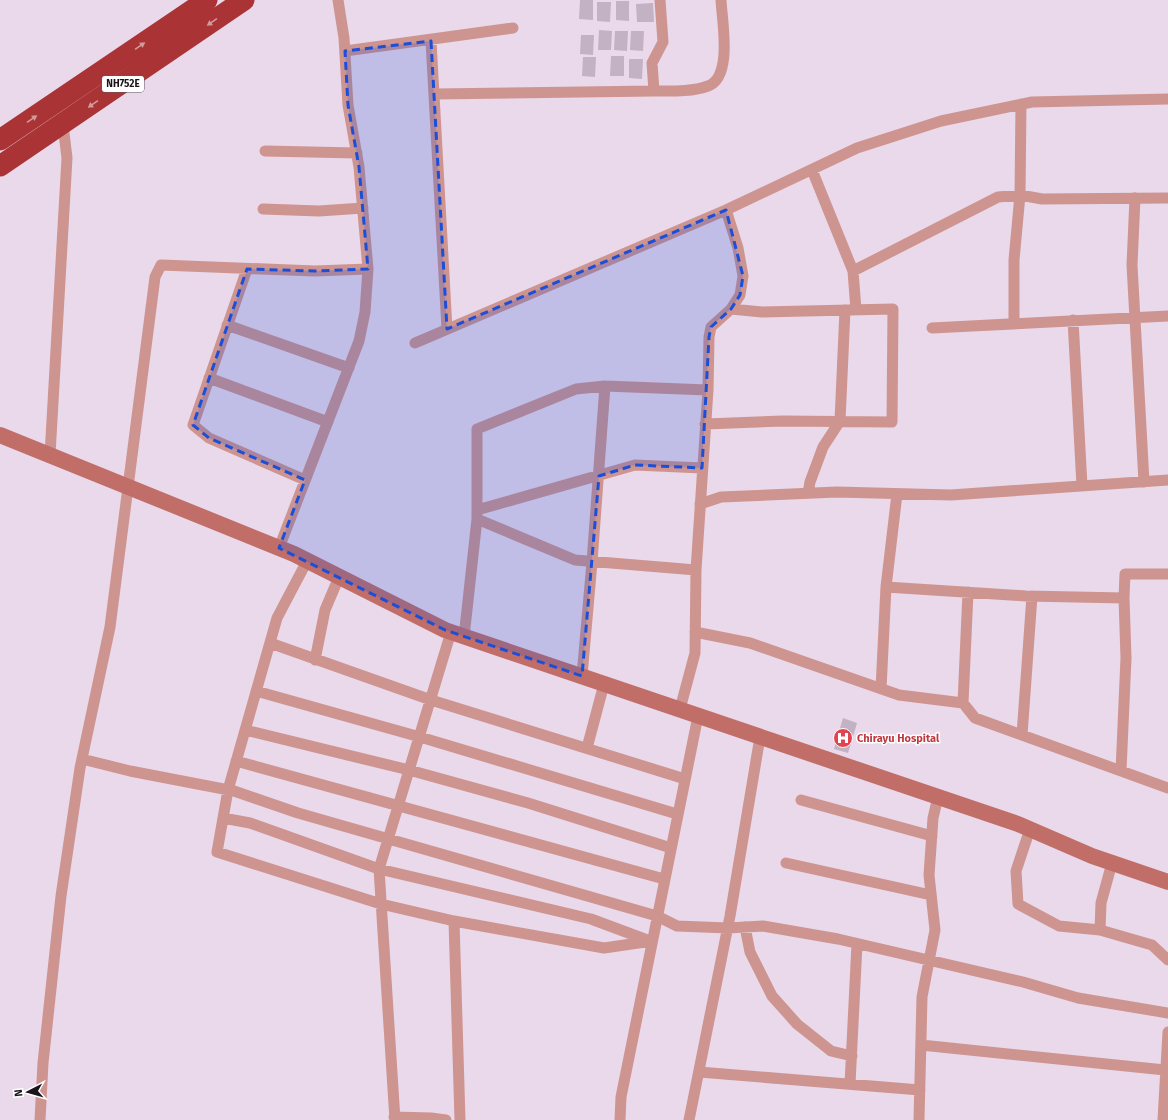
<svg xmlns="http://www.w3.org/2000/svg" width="1168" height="1120" font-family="'Fira Sans',sans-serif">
  <rect width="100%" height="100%" fill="#e9d9ea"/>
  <path fill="#c2b2c3" d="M580 0H593V20L579 19Z
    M616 1H629V21L616 20Z
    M597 2H611L610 22 597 21Z
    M653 3 654 22H637L636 4Z
    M599 30 612 31 611 50H598Z
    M615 31H628L627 51 614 50Z
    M631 31H644L643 51 630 50Z
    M581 35H594L593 55 580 54Z
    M611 56H624V76H610Z
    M583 57H596L595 77 582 76Z
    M629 59H643L642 79 629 78Z
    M843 718 857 723 848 753 834 749Z"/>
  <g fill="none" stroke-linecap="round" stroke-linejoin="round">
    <path stroke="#ce9490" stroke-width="11" d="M338 0 344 38 348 105 359 167 368 269
      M431 41 447 329
      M345 51 513 28
      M654 91 652 63 663 42 660 0
      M435 94 654 91C671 91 692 92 708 86 733 77 722 21 721 0
      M265 151 357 153
      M812 170 853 271 856 310
      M1135 198 1132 265 1144 482
      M263 209 319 211 363 208
      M247 269 193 425 209 438 305 480
      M853 271 998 197 1020 195 1042 199 1168 198
      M1073 320 1082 486
      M1014 323V260L1020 195 1021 104
      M227 325 349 368
      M932 328 1168 316
      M415 343 726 210 857 148 941 121 1032 102 1168 99
      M209 378 328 422
      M705 424 782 421 892 422 893 309 762 312 731 309
      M50 455 67 158 63 125
      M808 493 810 482 823 447 840 421 845 310
      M700 504 721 497 837 492 951 495 1168 480
      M477 510 635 465 702 468
      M477 519 575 560 696 570
      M307 561 277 618 228 790 217 852 381 904 454 921 604 948 652 941
      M886 587 1026 596 1124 598 1125 574H1168
      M695 632 750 643 899 695 963 703 975 718 1168 788
      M464 637 477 519V429L576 389 605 386 708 390
      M270 643 431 700 685 779
      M315 660 325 610 339 577
      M582 676 592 562 605 386
      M881 689 886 587 897 494
      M256 691 420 737 677 814
      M963 703 968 592
      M680 709 695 653 696 570 708 390 709 337 711 327 731 309 740 295 743 276 738 248 726 210
      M245 730 409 770 528 803 671 848
      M1022 735 1032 596
      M587 748 604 684
      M82 759 130 771 234 791 298 813 657 916 677 926 728 928 763 926 838 939 1023 982 1078 998 1168 1013
      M236 761 664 879
      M1121 771 1126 658 1124 598
      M801 800 932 836
      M223 818 250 823 379 869 591 919 650 941
      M1030 829 1016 871 1018 904 1059 926 1100 930
      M786 863 931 895
      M1112 863 1101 903 1100 930 1152 945 1168 960
      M454 921 460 1120
      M745 927 750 952 772 996 797 1024 831 1051 852 1056
      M921 1045 1165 1070
      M699 1072 920 1090
      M850 1084 857 944
      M394 1117 431 1118 446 1120
      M40 1120 43 1063 61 896 80 768 110 627 155 277 161 265 315 271 368 269 365 312 359 341 279 548
      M395 1120 379 869 451 632
      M620 1120 621 1097 698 716
      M689 1120 730 916 760 737
      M919 1120 922 997 935 930 929 875 933 818 938 797
      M1163 1120 1168 1032"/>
    <path stroke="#c16e69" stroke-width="16" d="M0 435 294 554 445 630 1018 824 1092 856 1168 882"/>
    <path stroke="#aa3335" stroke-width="21" d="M0 140 207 0
      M0 166 244 0"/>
  </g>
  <defs><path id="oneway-solid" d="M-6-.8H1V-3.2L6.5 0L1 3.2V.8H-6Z"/></defs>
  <g fill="#d4999a">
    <use href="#oneway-solid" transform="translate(212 22) rotate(145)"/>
    <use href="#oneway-solid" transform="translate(140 46) rotate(-34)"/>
    <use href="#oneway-solid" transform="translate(93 104) rotate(145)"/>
    <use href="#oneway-solid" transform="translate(32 119) rotate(-34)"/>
  </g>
  <path fill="#1d4ed8" fill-opacity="0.2" stroke="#1d4ed8" stroke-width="3" stroke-dasharray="8 5" stroke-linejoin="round" d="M431 41 447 329 726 210 743 276 740 295 731 309 711 327 709 337 702 468 635 465 599 476 582 676 445 630 279 548 305 480 209 438 193 425 247 269 315 271 368 269 359 167 348 105 345 51Z"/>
  <defs>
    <g id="hospital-disc" transform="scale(1)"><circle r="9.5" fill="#e0444e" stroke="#fff"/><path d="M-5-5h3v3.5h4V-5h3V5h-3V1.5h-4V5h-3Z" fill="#fff"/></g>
  </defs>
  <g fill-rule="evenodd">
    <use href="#hospital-disc" x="843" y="738"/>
  </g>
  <g text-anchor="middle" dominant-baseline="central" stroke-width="3" stroke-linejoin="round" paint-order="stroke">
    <rect fill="#fff" stroke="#5e5a5f" stroke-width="1" x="102" y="76" width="42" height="16" rx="3"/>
    <g font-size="10" font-weight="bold" fill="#19141a">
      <text x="123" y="84">NH752E</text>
    </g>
    <g font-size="11" font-weight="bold" fill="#be3a42" stroke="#fff" text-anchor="start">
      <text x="857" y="738">Chirayu Hospital</text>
    </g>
  </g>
  <g transform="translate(28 1092) rotate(264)" stroke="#ffffff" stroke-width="3" paint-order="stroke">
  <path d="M0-3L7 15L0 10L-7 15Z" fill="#19141a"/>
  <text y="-6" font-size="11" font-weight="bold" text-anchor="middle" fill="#19141a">N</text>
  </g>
</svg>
